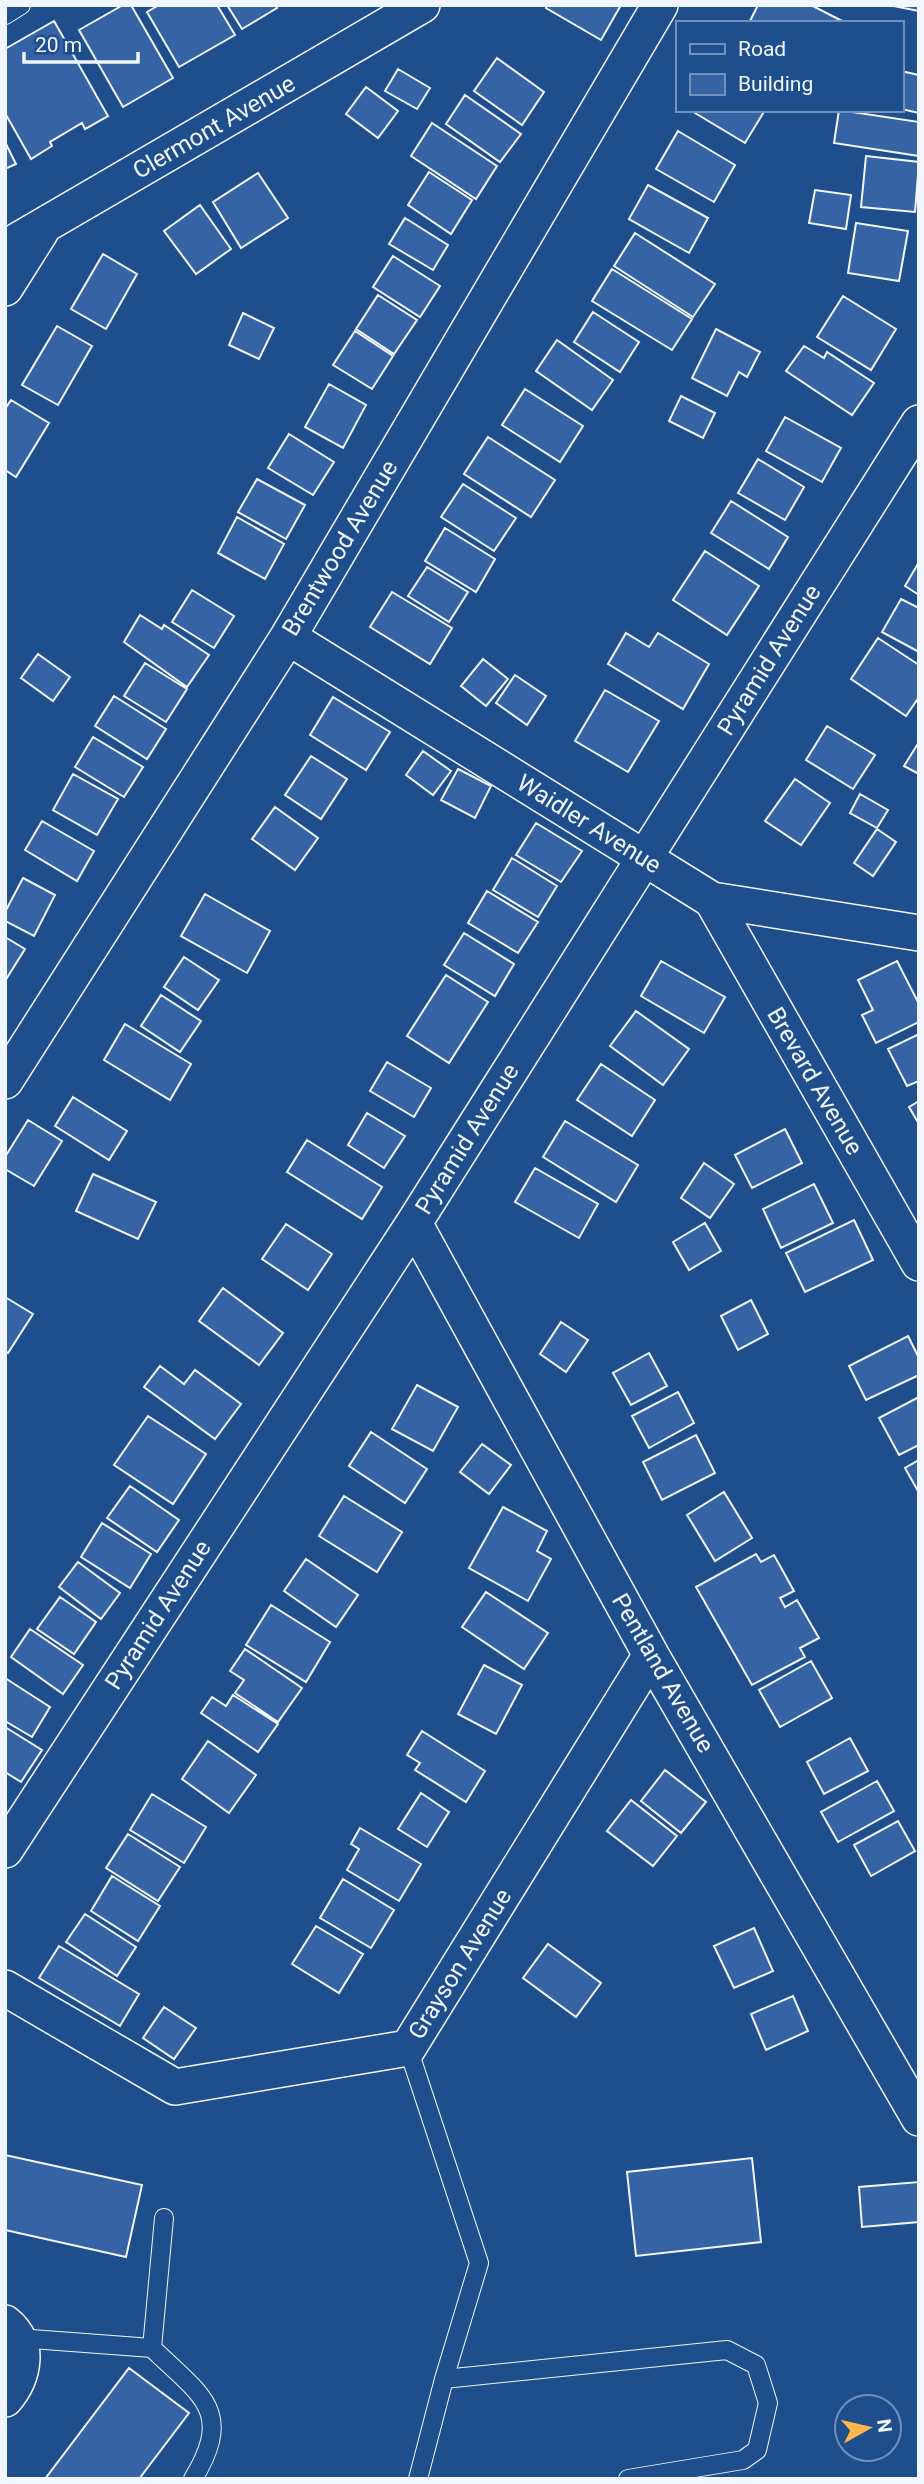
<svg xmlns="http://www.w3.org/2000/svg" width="924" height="2484" font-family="Roboto,sans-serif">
  <rect width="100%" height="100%" fill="#1f4e8c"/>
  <path fill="#3563a3" stroke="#f2f6ff" stroke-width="2" d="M123 5H131L173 78 123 107 79 30Z
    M159 5H217L235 35 179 67 147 12Z
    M227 5H275L277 8 242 29Z
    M547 5H621L601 40 546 8Z
    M758 5H811L846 23H749Z
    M919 5V11L893 6V5Z
    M54 21 108 116 85 129 82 123 50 142 52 146 31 159 5 113V49Z
    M497 58 544 92 522 125 474 91Z
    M398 69 430 88 417 109 385 91Z
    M901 71 919 75V113L901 109Z
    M366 87 398 111 378 138 346 114Z
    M465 95 521 134 500 162 446 124Z
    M697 110H765L745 143 695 113Z
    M839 110 919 122V156L834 143Z
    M432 123 497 166 476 199 411 156Z
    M678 131 735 165 714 202 656 169Z
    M5 142 16 164 5 169Z
    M866 156 919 162 915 212 861 207Z
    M429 172 472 200 451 234 408 205Z
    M258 173 288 218 241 248 213 202Z
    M648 185 708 218 689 253 629 219Z
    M815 190 851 195 846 229 809 223Z
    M200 205 231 249 196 274 164 231Z
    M405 218 448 245 433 270 389 244Z
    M856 223 908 231 899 281 848 273Z
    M635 233 715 284 693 317 614 266Z
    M103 254 137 274 106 329 71 309Z
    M393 256 440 286 420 317 373 287Z
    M612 269 692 319 672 350 592 301Z
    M378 295 417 320 394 354 356 329Z
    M843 296 896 329 871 370 817 337Z
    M593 312 639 342 620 372 574 342Z
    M243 313 274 328 259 359 229 345Z
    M57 326 92 346 58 405 22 385Z
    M716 329 760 352 747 377 739 372 727 396 692 378Z
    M355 331 393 356 372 389 333 365Z
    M557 340 613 380 592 410 536 371Z
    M804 346 824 358 827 352 874 383 852 415 786 371Z
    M329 384 366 405 343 448 305 427Z
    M525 389 583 426 560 462 502 425Z
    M681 396 715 413 703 438 669 421Z
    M11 400 49 423 16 477 5 470V409Z
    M785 417 841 448 822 482 766 451Z
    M289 434 334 462 313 495 268 468Z
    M488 437 555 480 531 517 464 474Z
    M758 459 804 487 785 520 738 493Z
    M257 479 305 505 286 539 238 512Z
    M463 484 516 518 494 551 441 517Z
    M731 501 788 537 769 569 711 533Z
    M237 517 284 544 265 579 218 553Z
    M445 528 495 559 476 592 425 561Z
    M705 551 759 586 727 635 673 600Z
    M919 562V595L905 586Z
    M427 567 468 592 449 622 408 596Z
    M192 590 234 616 214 648 172 622Z
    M392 592 452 628 430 664 370 627Z
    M901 599 919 608V652L882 632Z
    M140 615 162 629 164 625 209 655 187 687 124 642Z
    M626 633 649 647 658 633 709 664 683 709 608 664Z
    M878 638 919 665V697L906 716 851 679Z
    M38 654 70 677 53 701 21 678Z
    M483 659 508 679 486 706 461 686Z
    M145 663 187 689 166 722 124 696Z
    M515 675 546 696 527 725 496 703Z
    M605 690 659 721 628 772 575 741Z
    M114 696 166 729 147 759 95 726Z
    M333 697 390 732 366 770 310 735Z
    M827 726 875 755 853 789 806 760Z
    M93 737 143 767 124 797 75 767Z
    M919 742V774L904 766Z
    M423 751 451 771 433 795 406 775Z
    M311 756 347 779 321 819 285 795Z
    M458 769 491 786 475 818 441 800Z
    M73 774 118 799 97 835 53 810Z
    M795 779 830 803 801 845 765 821Z
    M860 794 888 810 877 828 850 813Z
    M275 807 318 838 295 870 252 839Z
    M42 821 94 851 77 881 25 850Z
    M536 823 582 851 561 882 516 855Z
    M877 829 896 842 873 876 854 863Z
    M512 858 557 886 538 917 493 890Z
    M23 878 55 895 34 936 5 921V912Z
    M487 891 538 922 518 953 468 923Z
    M205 894 270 931 247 973 181 936Z
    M464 933 514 964 495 996 444 965Z
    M5 937 25 949 5 981Z
    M184 957 219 980 198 1010 164 987Z
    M661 961 725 997 704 1033 641 996Z
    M897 961 919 1004V1022L876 1043 862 1015 873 1010 858 980Z
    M446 975 488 1002 449 1063 407 1036Z
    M161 995 201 1021 180 1052 141 1026Z
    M636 1011 689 1049 663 1085 610 1046Z
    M125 1024 191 1064 170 1100 104 1060Z
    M919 1034V1081L907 1086 888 1049Z
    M387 1062 431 1088 414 1117 370 1091Z
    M601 1064 655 1100 632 1136 577 1100Z
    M73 1097 127 1131 109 1160 55 1126Z
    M919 1101V1124L909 1107Z
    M367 1113 405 1136 384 1168 348 1145Z
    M28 1120 62 1141 34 1186 5 1169V1157Z
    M565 1121 638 1165 616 1202 543 1157Z
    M785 1129 802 1163 752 1188 735 1155Z
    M307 1140 382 1187 362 1219 287 1172Z
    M704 1163 734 1184 710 1218 681 1198Z
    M535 1168 598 1204 579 1238 515 1202Z
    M93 1174 156 1202 138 1239 76 1211Z
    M814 1184 833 1223 781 1248 763 1209Z
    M854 1220 873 1260 805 1292 786 1253Z
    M705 1223 721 1251 689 1270 673 1242Z
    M286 1224 332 1254 308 1290 262 1259Z
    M223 1288 283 1333 259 1365 199 1321Z
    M5 1297 33 1314 8 1353 5 1351Z
    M751 1300 768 1334 738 1350 721 1316Z
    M561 1322 588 1340 566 1372 540 1354Z
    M908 1336 919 1358V1375L866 1400 849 1366Z
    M649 1353 667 1386 631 1405 613 1373Z
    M160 1366 184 1384 195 1370 241 1404 215 1439 144 1387Z
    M417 1385 458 1407 433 1451 392 1429Z
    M678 1392 694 1423 649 1448 632 1416Z
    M919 1397V1445L899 1455 879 1418Z
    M148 1416 206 1454 173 1504 114 1465Z
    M371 1432 427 1469 405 1503 349 1466Z
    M696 1435 715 1473 662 1500 643 1462Z
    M482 1444 511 1465 489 1494 460 1472Z
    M919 1460V1493L905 1468Z
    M130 1486 179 1520 157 1552 107 1518Z
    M724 1492 752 1538 715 1561 687 1515Z
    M344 1496 402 1532 377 1572 319 1536Z
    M503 1507 547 1531 537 1551 551 1559 528 1601 469 1568Z
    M102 1523 151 1554 130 1588 81 1557Z
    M756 1554 761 1562 774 1555 794 1591 780 1598 785 1607 797 1600 819 1638 800 1648 805 1657 752 1685 696 1587Z
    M306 1559 358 1595 336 1627 284 1591Z
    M78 1562 120 1593 101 1619 59 1587Z
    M486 1592 548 1633 524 1669 462 1627Z
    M60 1597 96 1622 74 1654 37 1629Z
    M271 1605 330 1642 306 1682 246 1645Z
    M30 1629 83 1665 63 1694 11 1657Z
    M245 1649 302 1688 278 1722 235 1693 244 1680 230 1671Z
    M811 1661 832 1698 780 1727 759 1690Z
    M484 1665 522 1685 496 1734 458 1714Z
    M5 1678 50 1707 32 1737 5 1721Z
    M233 1695 278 1724 258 1752 201 1713 212 1697 226 1706Z
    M5 1727 42 1750 21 1782 5 1772Z
    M422 1731 485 1771 466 1802 415 1770 420 1763 407 1755Z
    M850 1738 868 1771 824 1794 807 1762Z
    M208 1741 256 1775 229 1813 182 1779Z
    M665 1770 706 1802 681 1833 641 1801Z
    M877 1781 894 1811 838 1842 821 1812Z
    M421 1793 449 1812 427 1847 398 1829Z
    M152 1794 206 1827 184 1863 130 1830Z
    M631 1800 677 1836 653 1866 607 1831Z
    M898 1821 915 1851 871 1876 854 1845Z
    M360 1828 421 1864 399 1901 347 1870 359 1849 351 1844Z
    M128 1834 180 1867 158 1901 106 1868Z
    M112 1876 160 1906 138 1941 91 1911Z
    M343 1879 394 1910 371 1948 320 1918Z
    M85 1914 136 1947 117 1976 66 1942Z
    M316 1926 363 1954 339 1993 292 1964Z
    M754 1928 773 1971 734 1988 714 1946Z
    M548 1944 601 1983 576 2017 523 1978Z
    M59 1946 139 1994 120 2026 39 1978Z
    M793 1996 808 2031 766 2050 751 2014Z
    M164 2007 196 2028 174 2059 143 2038Z
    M5 2155 142 2185 126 2257 5 2230Z
    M752 2158 761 2242 636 2256 627 2172Z
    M919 2182V2222L862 2227 859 2187Z
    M129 2368 189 2413 139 2479H45Z"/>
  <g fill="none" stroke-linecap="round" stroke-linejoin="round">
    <g stroke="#f2f6ff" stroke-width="20">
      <path id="service" d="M5 15 21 5
        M408 2048 479 2263 444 2379 418 2479
        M18 2338 152 2348 164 2218
        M152 2348C200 2395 235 2410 193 2479
        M444 2379 727 2350 756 2365 768 2403 757 2450 743 2460 628 2479"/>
    </g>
    <g stroke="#f2f6ff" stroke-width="38">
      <path id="minor" d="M5 248 422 5
        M5 288 41 231
        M288 637 712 900 919 933
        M712 900 919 1263
        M5 1081 288 637 660 5
        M414 1223 651 1655 919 2118
        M5 1850 414 1223 919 423
        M5 1988 175 2087 408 2048 651 1655
        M5 2323C31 2343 24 2377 5 2399"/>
    </g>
    <use href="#service" stroke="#1f4e8c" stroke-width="18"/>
    <use href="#minor" stroke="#1f4e8c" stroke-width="35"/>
  </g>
  <g text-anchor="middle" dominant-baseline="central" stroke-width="5" stroke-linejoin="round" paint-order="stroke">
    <g font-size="24" fill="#f2f6ff" stroke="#1f4e8c">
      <text transform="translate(214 127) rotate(-30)">Clermont Avenue</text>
      <text transform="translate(340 548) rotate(-59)">Brentwood Avenue</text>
      <text transform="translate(769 660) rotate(-58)">Pyramid Avenue</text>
      <text transform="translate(589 824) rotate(32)">Waidler Avenue</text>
      <text transform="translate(815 1081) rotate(60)">Brevard Avenue</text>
      <text transform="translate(467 1139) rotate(-58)">Pyramid Avenue</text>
      <text transform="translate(158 1615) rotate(-57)">Pyramid Avenue</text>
      <text transform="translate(663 1673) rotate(60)">Pentland Avenue</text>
      <text transform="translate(460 1964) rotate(-58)">Grayson Avenue</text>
    </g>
  </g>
  <rect width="924" height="2484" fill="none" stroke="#f2f6ff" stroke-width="14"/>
  <rect x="676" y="21" width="228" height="91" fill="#1f4e8c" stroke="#7391ba" stroke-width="2"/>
  <rect x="690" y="44" width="35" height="10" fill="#1f4e8c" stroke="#7391ba" stroke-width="2"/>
  <text x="738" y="56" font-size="21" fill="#f2f6ff">Road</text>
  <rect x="690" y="74" width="35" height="21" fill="#3563a3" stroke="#7391ba" stroke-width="2"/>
  <text x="738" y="91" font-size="21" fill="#f2f6ff">Building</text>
  <g transform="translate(868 2428) rotate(82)"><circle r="33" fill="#1f4e8c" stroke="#7391ba" stroke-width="2"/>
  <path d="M0-5L12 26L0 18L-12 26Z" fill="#ffb74d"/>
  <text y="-10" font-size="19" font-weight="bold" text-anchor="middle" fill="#f2f6ff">N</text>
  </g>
  <path d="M24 52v10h114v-10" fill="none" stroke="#f2f6ff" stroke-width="3.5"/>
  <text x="35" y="52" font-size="21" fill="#f2f6ff" stroke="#1f4e8c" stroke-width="5" paint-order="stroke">20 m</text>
</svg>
